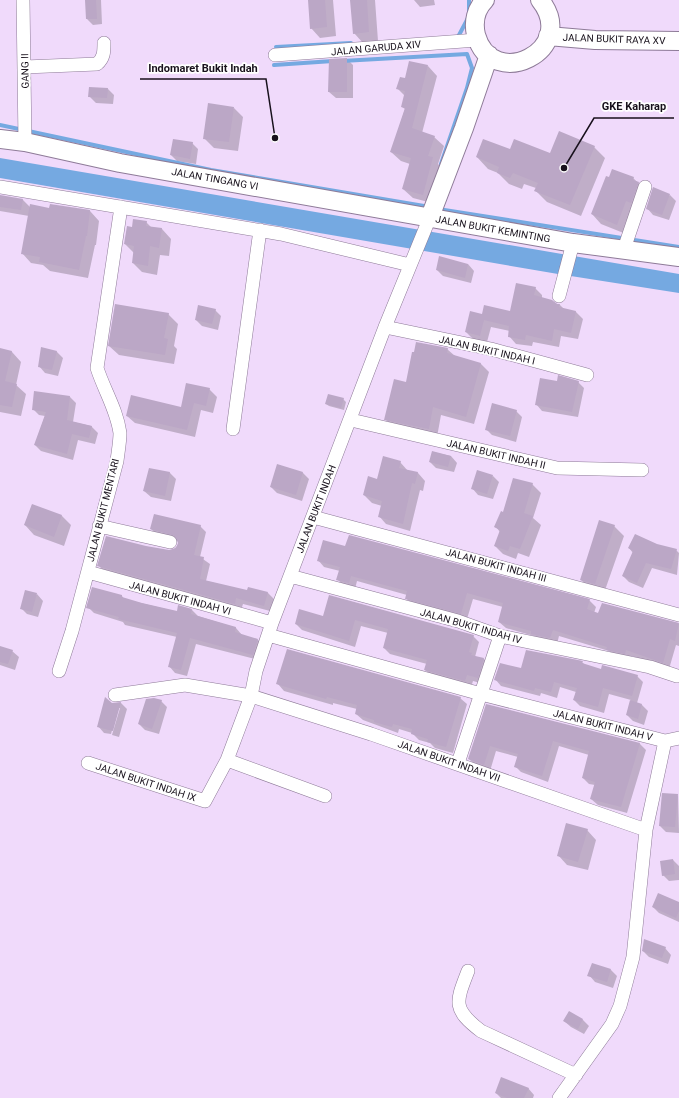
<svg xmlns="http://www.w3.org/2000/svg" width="679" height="1098" font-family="Roboto,sans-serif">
  <rect width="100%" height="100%" fill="#f0dafb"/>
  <path fill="#75a9e1" d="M0 158 679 274V293L558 274 0 178Z"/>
  <path fill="#0003" d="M86 0H101L102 24 93 25 87 19Z
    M309 0H333L336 36 320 38 311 28Z
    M351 0H375L378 41 363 43 354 33Z
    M414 0H434L435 5 420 7Z
    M347 59 353 65V98H336L329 92Z
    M428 66 437 76 422 133 434 137 444 146 438 164 442 168 432 203 413 198 403 189 410 164 401 161 391 152 405 109 402 107 405 96 398 89 406 79Z
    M108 89 114 95 113 104 96 103 90 97Z
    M234 108 243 117 238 151 214 148 204 138Z
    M192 143 198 149 196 164 177 161 171 155Z
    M594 147 605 158 581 216 547 202 536 191V188L524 184 522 189 509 184 498 173 488 169 477 157 510 151 551 155Z
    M633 178 648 192 626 234 601 224 592 214Z
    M670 195 676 201 669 220 653 215 647 208Z
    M0 196 23 200 30 207 90 211 99 221 96 245H95L88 278 50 271 43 265 31 263 22 253 29 216 0 211Z
    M146 222 152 228 162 229 171 239 169 256 160 255 157 275 142 272 133 263 134 253 125 244 132 228Z
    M468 264 474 271 471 283 443 276 437 270Z
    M535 288 542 295V298L560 305 564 309 576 312 583 319 578 339 561 336 559 347 533 342 532 346 516 344 509 336 510 331 491 327 487 342 473 339 466 332 483 315 511 312Z
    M215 310 221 316 218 330 202 326 196 320Z
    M168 314 178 324 174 346 177 349 174 364 119 355 109 346Z
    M42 348 57 352 63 358 58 376 45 373 39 366Z
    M0 349 12 352 21 362 16 385 26 394 21 416 0 412Z
    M447 349 455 356 481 364 489 372 474 424 441 415 437 437 393 427 385 419 406 383Z
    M578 382 584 388 578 417 542 411 536 404Z
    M209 389 217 397 213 413 201 410 195 437 135 423 127 416 181 408Z
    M70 397 76 403 73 422 91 426 98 433 95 444 78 440 73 460 41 451 35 445 45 416 39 415 33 409Z
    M343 399 346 402 344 410 329 406 326 404Z
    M516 411 522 417 516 442 492 435 486 429Z
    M433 452 451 456 457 463 454 472 436 468 430 462Z
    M400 462 408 471 418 473 425 481 423 491 420 490 410 531 386 524 379 516 382 506 372 503 364 495 378 480Z
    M278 465 303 473 309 479 302 501 277 493 271 487Z
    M150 469 170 473 176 479 171 501 151 497 144 491Z
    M493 476 499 482 493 499 478 495 472 488Z
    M532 484 541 493 533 518 541 525 529 557 518 553 516 559 503 554 495 546 500 532 496 527 504 513Z
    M32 505 62 516 71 525 64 546 34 535 25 525Z
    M200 526 206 532 200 557 210 564 206 581 247 591 268 593 274 599 270 611 243 604 241 610 105 572 99 566 146 547 172 551 179 544 178 541 157 535 151 529Z
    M614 526 624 536 604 593 590 589 581 580Z
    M657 545 676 550 679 553 677 575 652 568 643 588 629 582 623 576 633 553 629 548Z
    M346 547 589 600 596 607 594 613 598 614 603 604 679 624V646L676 645 669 669 632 656 631 660 614 656 609 651 559 636 557 644 538 640 534 636 506 628 499 622 503 607 473 599 467 619 413 605 406 598 407 595 357 581 355 589 344 586 338 580 340 571 324 567 318 560Z
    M37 594 43 601 38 617 27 614 21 608Z
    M122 596 124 599 178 612 179 607 192 610 198 616 236 628 242 635 258 640 264 646 259 660 196 644 187 676 175 673 169 666 177 637 125 625 123 622 94 613 88 607Z
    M330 596 473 636 479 642 475 657 484 659 490 665 484 684 473 681 471 687 432 676 425 670 427 664 390 654 384 648 388 633 361 626 355 647 302 630 296 624 324 617Z
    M0 647 12 651 19 657 15 670 0 665Z
    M527 651 582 662 585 665 602 670 637 676 643 682 637 703 642 705 648 711 644 725 633 721 627 715 631 700 609 694 604 713 580 706 574 700 576 692 560 687 557 698 541 693 540 696 501 686 495 679 522 669Z
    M278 684 460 698 467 704 453 753 435 748 430 743 419 740 412 733 399 729 398 733 363 720 356 714 357 709 333 703V705L284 691Z
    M161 701 167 707 159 734 145 730 139 724Z
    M121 703 127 709 119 737 112 735 120 708H118L111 734 104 733 98 726 112 704Z
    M487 705 640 744 646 750 627 813 598 805 591 799 595 785 589 784 583 778 589 755 559 746 548 782 521 772 515 766 518 757 496 751 490 771 475 765 469 759Z
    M678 795 679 833 666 832 660 826Z
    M587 830 596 840 588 870 567 865 558 855Z
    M673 860 679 866V880L669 881 663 875Z
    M679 903V922L659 913 653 907Z
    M665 948 671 955 668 964 649 957 643 951Z
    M611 970 617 976 613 988 595 982 589 975Z
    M569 1012 583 1020 589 1026 584 1034 571 1027 564 1021Z
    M528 1088 534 1095 533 1098H501L496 1093Z"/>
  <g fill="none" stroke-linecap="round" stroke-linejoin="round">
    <path stroke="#75a9e1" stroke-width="4" d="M469 12V0
      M456 37H458L468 18
      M276 47 351 43
      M342 61 467 54 472 68 467 88 441 164
      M274 65 333 61
      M0 125 211 170 430 207
      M438 209 679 247"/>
  </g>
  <path fill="#bba7c6" d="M85 0H96L97 19H86Z
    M308 0H325L327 27 310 29Z
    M350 0H367L369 32 353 34Z
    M347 58V92H328L329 59Z
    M409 61 428 65 412 128 435 136 428 156 433 157 423 195 402 189 411 158 390 152 405 108 401 107 405 91 396 89 400 77 405 78Z
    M89 87 108 88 107 98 88 97Z
    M208 103 234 107 229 142 203 139Z
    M559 131 595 146 570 205 534 191 538 183 513 173 510 178 497 173 499 167 476 157 483 139 510 149 514 139 550 153Z
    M173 139 193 142 190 159 170 155Z
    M612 169 634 177 633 180 639 182 631 203 626 201 617 225 591 214 606 176 609 177Z
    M653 187 670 194 662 215 646 209Z
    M0 195 23 199 21 210 0 207Z
    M30 204 49 208 50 204 90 210 87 236H86L79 270 39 262 40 257 21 254Z
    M133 219 147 221 146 226 162 228 159 248 150 246 148 266 132 263 134 246 124 244 127 226 132 227Z
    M439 256 468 264 465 278 436 270Z
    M516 283 536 287 534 295 552 300 557 304H560L559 307 576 311 571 333 554 329 552 341 526 335 525 340 508 337 509 326 484 320 480 336 465 332 470 311 482 314 484 305 510 311Z
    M115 304 169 313 164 338 168 339 165 355 108 346Z
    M198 305 216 309 212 324 195 320Z
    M416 342 448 348 447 353 481 363 466 417 433 407 429 429 384 420 394 379 406 382 412 352H414Z
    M41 347 57 351 52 370 38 367Z
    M0 348 12 351 5 381 17 384 12 407 0 405Z
    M558 375 579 381 572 412 535 405 540 378 557 381Z
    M186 383 210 388 206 406 194 403 187 430 126 416 131 395 181 407Z
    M34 391 70 396 67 420 92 426 89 438 72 434 67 454 34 445 46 412 32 410Z
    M328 394 344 398 341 408 325 404Z
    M492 403 517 410 510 436 485 430Z
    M432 451 451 456 448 467 429 462Z
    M383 456 401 461 399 468 418 472 415 484 412 483 403 524 378 517 382 501 363 495 368 476 377 479Z
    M277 464 303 472 296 495 270 487Z
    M149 468 170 472 165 496 143 491Z
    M477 470 493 475 487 494 471 489Z
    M513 478 533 483 524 513 533 516 520 549 510 546 508 551 494 546 500 530 494 527 501 511 503 512Z
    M32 504 62 515 54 537 24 525Z
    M154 514 201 525 194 555 204 557 200 579 247 590 248 587 268 592 264 606 236 598 235 604 97 566 106 536 146 546 169 550 176 548 178 543 175 536 150 529Z
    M599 520 615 525 595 584 580 580Z
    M635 534 657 544 677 549 671 569 646 563 637 583 622 576 633 551 628 548Z
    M349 535 590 599 587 609 598 613 602 603 679 623 675 641 670 639 663 663 626 650 625 654 606 650 607 647 553 630 550 638 531 634V631L498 622 503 603 467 593 461 614 405 599 407 591 351 576 349 583 336 580 340 567 317 561 323 540 345 546Z
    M92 587 122 595V597L142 603 177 611 178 605 192 609 191 614 236 627 235 632 258 639 253 655 190 638 181 670 168 667 177 633 118 619 119 617 86 608Z
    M25 590 37 593 32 612 20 609Z
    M329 595 474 635 469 652 472 653 471 655 484 658 478 678 467 675 465 681 424 670 427 660 383 648 388 629 355 620 349 641 295 624 299 609 323 616Z
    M0 646 13 650 8 664 0 662Z
    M287 649 461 697 446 747 427 742 428 739 411 734 412 729 393 724 392 727 374 722V720L355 714 357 705 327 697 326 699 276 684Z
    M526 650 583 661 582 663 601 669 602 665 638 675 632 696 603 688 598 707 573 700 577 688 554 682 551 692 535 688 534 691 494 680 500 663 521 668Z
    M105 697 112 703 121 702 113 731 97 727Z
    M154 698 162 700 152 729 138 724 146 699Z
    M630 700 642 704 638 719 626 715Z
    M486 704 640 743 621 807 590 799 595 782 582 778 589 751 553 741 542 776 514 767 518 754 490 746 484 765 468 759Z
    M662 793 678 794 675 827 659 826Z
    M566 823 588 829 578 862 557 856Z
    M673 859 675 874 662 876 660 861Z
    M658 893 679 902V911L676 918 652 907Z
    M644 939 666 947 662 958 642 951Z
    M592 963 611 969 607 982 587 976Z
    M569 1011 583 1019 578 1029 563 1021Z
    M501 1077 529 1088 524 1098H507L495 1093Z"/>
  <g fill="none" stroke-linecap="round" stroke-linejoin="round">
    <g stroke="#8e7b98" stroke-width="14">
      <path id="street" d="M23 0 25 142
        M275 55 477 40
        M25 67 97 64C104 58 104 52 104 43
        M0 187 281 234 410 265
        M624 249 645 187
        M559 296 573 243
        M385 327 491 349 587 375
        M351 420 557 468 642 470
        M233 429 260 230
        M313 517 679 615
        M99 526 170 542
        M88 572 272 623
        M290 576 458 621 500 636 650 667 677 676
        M268 635 481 694 665 741 646 830 633 957 620 1006 612 1024 559 1098
        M59 671 72 631 117 461C118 452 120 442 120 433 117 410 104 390 97 368L121 207
        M115 695 185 685 251 696 371 734 646 830
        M665 741 679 738
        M227 760 325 796
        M88 763 205 801 227 760 251 696 256 671 272 623 385 327 430 217
        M458 763 500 636
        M468 971C456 1002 452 1009 481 1031L576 1075"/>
    </g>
    <g stroke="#8e7b98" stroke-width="20">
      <path id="secondary" d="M485 0C476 9 473 22 476 35 492 93 580 50 540 0
        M548 36 595 40 679 41
        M0 139 25 142 120 163 573 243 679 257
        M430 217 464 128 489 55"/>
    </g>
    <use href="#street" stroke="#fff" stroke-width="13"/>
    <use href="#secondary" stroke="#fff" stroke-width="18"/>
  </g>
  <g text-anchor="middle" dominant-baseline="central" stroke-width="3.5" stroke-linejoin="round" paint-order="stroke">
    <g font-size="10" fill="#18111c" stroke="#fff">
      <text transform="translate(614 39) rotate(2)">JALAN BUKIT RAYA XV</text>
      <text transform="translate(376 48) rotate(-5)">JALAN GARUDA XIV</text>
      <text transform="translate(25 71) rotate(-91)">GANG II</text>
      <text transform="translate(215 179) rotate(10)">JALAN TINGANG VI</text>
      <text transform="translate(493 229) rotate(10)">JALAN BUKIT KEMINTING</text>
      <text transform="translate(487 350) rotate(13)">JALAN BUKIT INDAH I</text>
      <text transform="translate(496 454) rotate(13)">JALAN BUKIT INDAH II</text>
      <text transform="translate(316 509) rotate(-69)">JALAN BUKIT INDAH</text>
      <text transform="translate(103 510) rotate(-76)">JALAN BUKIT MENTARI</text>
      <text transform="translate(496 565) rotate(15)">JALAN BUKIT INDAH III</text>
      <text transform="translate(180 598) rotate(15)">JALAN BUKIT INDAH VI</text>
      <text transform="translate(471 626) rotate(16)">JALAN BUKIT INDAH IV</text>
      <text transform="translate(603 725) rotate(14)">JALAN BUKIT INDAH V</text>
      <text transform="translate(449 761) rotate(19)">JALAN BUKIT INDAH VII</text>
      <text transform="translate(146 782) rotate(18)">JALAN BUKIT INDAH IX</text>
    </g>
  </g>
  <path fill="none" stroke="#18111c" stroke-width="1.5" d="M275 138L266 79H140M564 168L594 118H674"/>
  <g fill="#18111c" stroke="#fff" stroke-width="1.5">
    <circle cx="275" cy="138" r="4"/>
    <circle cx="564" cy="168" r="4"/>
  </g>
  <g font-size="11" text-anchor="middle" font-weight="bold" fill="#18111c" stroke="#fff" stroke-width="3.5" stroke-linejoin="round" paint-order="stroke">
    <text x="203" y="72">Indomaret Bukit Indah</text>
    <text x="634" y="110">GKE Kaharap</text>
  </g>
</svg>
